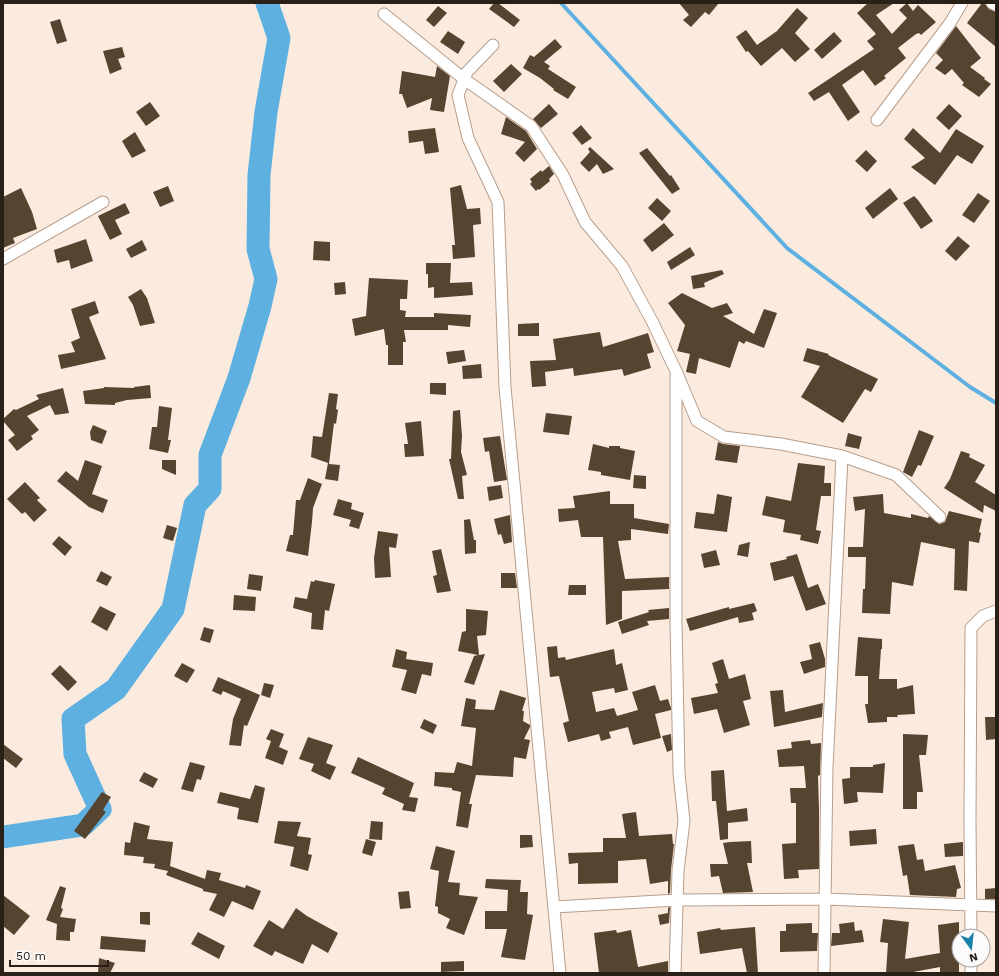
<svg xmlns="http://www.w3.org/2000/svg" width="999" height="976" font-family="'Work Sans',sans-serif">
  <rect width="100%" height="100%" fill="#fbebdf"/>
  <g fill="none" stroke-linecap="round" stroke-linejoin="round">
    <path stroke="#5db0e0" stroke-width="4" d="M561 3 787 248 970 387 996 403"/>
    <path stroke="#5db0e0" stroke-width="23" d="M3 837 83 825 100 809 75 754 73 719 116 689 173 609 195 505 210 489V455L239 378 260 306 266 279 258 249 259 175 266 112 279 38 267 3"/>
  </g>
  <path fill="#55442f" d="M494 3H498L520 20 514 27 489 9Z
    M679 3H719L709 15 705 12 691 27 683 20 689 15Z
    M868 3H894L876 15 892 34 907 18 899 10 907 3 913 11 918 5 936 22 921 35 919 33 916 34 898 48 906 58 884 76 886 78 875 86 863 70 842 85 860 112 848 121 829 92 814 101 808 93 874 49 867 41 876 34 857 13Z
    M982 3 985 4 989 9 996 12V47L967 23Z
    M438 6 447 13 434 27 426 20Z
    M797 8 808 18 795 33 810 49 795 62 782 48 761 66 748 51 746 52 736 37 746 30 757 45 777 31Z
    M60 19 67 41 57 44 50 22Z
    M956 26 981 58 970 67 985 78 984 79 991 84 979 97 962 85 964 83 952 69 945 75 935 68 943 60 936 53Z
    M448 31 465 42 458 54 440 42Z
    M834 32 842 41 822 59 814 50Z
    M555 39 562 47 544 62 550 66 548 69 576 87 568 99 553 90 554 89 540 78 523 68 530 55 534 57Z
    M122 47 125 57 118 59 122 69 110 74 103 51Z
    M511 64 522 74 504 92 493 81Z
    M437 66 450 76 444 112 430 110 432 98 407 108 402 94H399L402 71 435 77Z
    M150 102 160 116 146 126 136 112Z
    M549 104 558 114 541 128 533 119Z
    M949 104 962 116 949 130 936 118Z
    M506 117 526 131 537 149 524 162 515 153 525 142 501 134Z
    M581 125 592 138 582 145 572 133Z
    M435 128 439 152 425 154 423 141 409 143 408 131Z
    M913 128 940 153 956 129 984 146 972 164 957 155 935 185 911 167 925 158 904 139Z
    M135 132 146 151 132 158 122 141Z
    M590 147 614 169 603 174 597 164 589 172 580 163 590 152 588 149Z
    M647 148 670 176 671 175 680 189 672 194 639 153Z
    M866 150 877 161 867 172 855 161Z
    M549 166 554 174 549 179 550 181 539 190 538 189 536 191 530 184 532 182 530 179 541 170 542 172Z
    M461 185 467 209 480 208 481 224 473 225 475 257 453 259 452 245H455L450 188Z
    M168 186 174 201 160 207 153 192Z
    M21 188 32 212 37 229 13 238 15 243 3 248V197Z
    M890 188 898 199 873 219 865 208Z
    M978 193 990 201 974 223 962 215Z
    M914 196 918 200 933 221 921 229 903 203Z
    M657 198 671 211 662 221 648 208Z
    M125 203 130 213 115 220 122 234 110 240 98 216Z
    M664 223 674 235 652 252 643 240Z
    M958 236 970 246 956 261 945 251Z
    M86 239 93 261 71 269 69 260 57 263 54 250Z
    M142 240 147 250 131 258 126 249Z
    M314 241 330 242V261L313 260Z
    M690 247 695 255 671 270 667 262Z
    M426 263H451L450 283 472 282 473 295 434 298V287L428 288V274H426Z
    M722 270 724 274 704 283 705 287 693 289 691 276Z
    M369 278 408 280 407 299H400V310L406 311 405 317H434V313L471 315 470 327 448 325V330H404L406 342H403V365H388V345H386L384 329 355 336 352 319 366 316Z
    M345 282 346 294 335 295 334 283Z
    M141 289 147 298 155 323 140 326 133 305 128 297Z
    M682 293 712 308 727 303 733 313 723 316 754 334 764 309 777 313 764 348 746 341 744 344 739 341 730 368 699 358 696 374 686 372 690 354 677 351 685 325 668 303Z
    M95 301 99 313 89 317 106 359 61 369 58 355 75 352 71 342 80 338 71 309Z
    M539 323V336H518V324Z
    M600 332 603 347 648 333 654 352 647 354 651 368 624 376 622 369 574 376 573 368 545 372 546 386 532 387 530 361 556 360 553 339Z
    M807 348 829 354 828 355 878 379 871 392 865 389 843 423 801 397 820 366 803 361Z
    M464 350 466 361 448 364 446 352Z
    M481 364 482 378 463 379 462 366Z
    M430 383H446V395L430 394Z
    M150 385 151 398 127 400 115 403V405L85 404 83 391 104 388V387L134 388V387Z
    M63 388 69 413 55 415 50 405 27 416 39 430 31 436 33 439 17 451 8 440 15 435 3 421V419L14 409 16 410 39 399 36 395Z
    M329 393 338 394 336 409 338 410 336 424 334 423 329 464 340 465 338 481 325 479 328 463 311 457 313 436 322 437Z
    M159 406 172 408 168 440H171L168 453 149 449 152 427H157Z
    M460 410 462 436 461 452 467 475 462 476 464 499H458L449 459H451L453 411Z
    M546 413 572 416 569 435 543 432Z
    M421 421 424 456 405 457 404 444H408L405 423Z
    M93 425 107 431 102 444 91 440 90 432Z
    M919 430 934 436 921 466 918 465 912 477 903 472Z
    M848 433 862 437 859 449 845 446Z
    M500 436 507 480 494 482 489 451 485 452 483 438Z
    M718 442 723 444 740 446 737 463 715 460Z
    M593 444 609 448V446H620V448L635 451 630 480 601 475V472L588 470Z
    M961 451 970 454 969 457 985 465 975 482 996 495V511L984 505 983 513 944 488 950 479Z
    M85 460 102 466 92 494 108 500 103 513 89 507 57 481 66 471 78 481Z
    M162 460H176V475L162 469Z
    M798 463 825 466 824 483H831V496H821L816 530 821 531 818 544 800 540 801 535 783 532 785 520 762 515 766 496 791 501Z
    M634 475 646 476V489L633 488Z
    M308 478 322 484 313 508 312 522 308 556 286 551 290 535H293L296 500H300Z
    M25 482 40 498 37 500 47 510 34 522 25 512 22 514 7 499Z
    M501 485 503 498 489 501 487 487Z
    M610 491V504H634V518L669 524 668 534 631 529V540L618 541 625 579 669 577V589L622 591V619L606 625 603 537H581L578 520 559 522 558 509 575 508 573 496Z
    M717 494 732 497 727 532 694 528 696 512 714 514Z
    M883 494 884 513 911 518V514L928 518 929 516 939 524 945 522 949 511 982 519 979 532 981 533 979 543 969 541 967 591 954 590 955 549 921 542 913 586 892 582 890 614 862 613 863 589H865L866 557H848V547H863L865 509 855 511 853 497Z
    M338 499 352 503 351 509 364 513 359 529 349 526 351 520 333 515Z
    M510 515 512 542 504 544 501 534 498 535 494 519Z
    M470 519 474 540H476V553L465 554 464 520Z
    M167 525 177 528 173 541 163 538Z
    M378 531 398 534 396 548 389 547 391 577 375 578 374 558Z
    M59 536 72 547 65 556 52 544Z
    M750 542 748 557 737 555 739 545Z
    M441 549 451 591 437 593 433 576 437 575 432 551Z
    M716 550 720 565 704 568 701 554Z
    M797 554 808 588 818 584 826 604 806 611 793 576 774 581 770 563 787 559 786 557Z
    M101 571 112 577 107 586 96 581Z
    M501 573H515L517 588H501Z
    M249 574 263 576 261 591 247 589Z
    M315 580 335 584 329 611 325 610 323 630 311 629 312 613 293 608 295 597 307 599 311 581 314 582Z
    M569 585H586V595H568Z
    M234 595 256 597 255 611 233 610Z
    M754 603 757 611 752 613 754 620 739 623 738 617 690 631 686 619 729 607V609Z
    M100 606 116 614 107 631 91 622Z
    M669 608V619L647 621 649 625 622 634 618 622 649 612 648 610Z
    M466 609 488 611 486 635 477 636 479 655 485 654 474 685 464 682 474 656 478 655 458 651 462 632 466 631Z
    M204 627 214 630 210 643 200 640Z
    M858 637 882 639V649H881L879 679H897V689L913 685 915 714 897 715 898 717H887V722L868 723 865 704H868V676H855Z
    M820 642 825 659V667L804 674 800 662 812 659 809 645Z
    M557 646 558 658 565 657 566 660 614 649 616 665 622 663 628 690 615 693 614 688 592 692 596 712 614 708 617 716 638 710 632 692 655 685 660 701 668 699 671 708V710L655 714 661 738 633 745 628 727 609 732 611 738 601 741 599 734 568 742 563 723 569 721 559 676 550 677 547 647Z
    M396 649 407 652 406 659 433 663 431 676 422 674 416 694 401 690 407 670 392 667Z
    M723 659 729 679 745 674 751 699 743 701 750 725 724 733 717 709 694 714 691 698 718 693 715 684 718 683 712 663Z
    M182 663 195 670 187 683 174 676Z
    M60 665 77 682 68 691 51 674Z
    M218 677 260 695 247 726 244 725 241 746 229 745 233 719 241 699 223 691 221 695 212 691Z
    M264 683 274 685 270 698 261 695Z
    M500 690 526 698 522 711H524L523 721 530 725V727L524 739 530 740 526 759 514 757 513 777 476 775 469 804H472L468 828 456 826 461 792 452 790V788L434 786 435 772 454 773 457 762 472 766 476 728 461 726 466 698 476 700 475 709 494 710Z
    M783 690 785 712 823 703 822 717 774 727 770 691Z
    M985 717H996V739L986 740Z
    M424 719 437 725 433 734 420 728Z
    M271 729 284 734 279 747 288 751 283 765 265 758 271 741 266 739Z
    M671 734 672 750 667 752 662 736Z
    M903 734 928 735 926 755H919L923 792H917V809H903Z
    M308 737 333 745 326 763 336 767 330 780 311 771 314 764 299 759Z
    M810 740 811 744 821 743 820 775 818 776 819 810V869L798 870 799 878 784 879 782 844 796 843V803H791L790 788H806L804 766 779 767 777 750 792 748 791 742Z
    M3 744 23 759 16 768 3 758Z
    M358 757 414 783 409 797 418 798 415 812 402 810 404 804 382 794 385 788 351 773Z
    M190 762 205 766 201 780 197 779 193 792 181 789Z
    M885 763 883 793 857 792 858 802 844 804 842 779 850 778V767H873V765Z
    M724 770 727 811 747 808 748 821 728 823V839L720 840 716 801H712L711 771Z
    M144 772 158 779 153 788 139 781Z
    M255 785 265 788 258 823 237 819 239 808 217 803 220 792 250 799Z
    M102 792 111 797 103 810 106 812 85 839 74 831Z
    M636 812 639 836 672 834 673 844H674L671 870 670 893 668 894V881L650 884 646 859 618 861V883L578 884V863L569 864 568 853 603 852V838H626L622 814Z
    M278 821 301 822 297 836 311 838 308 854 312 855 308 871 290 866 294 847 274 843Z
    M371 821 383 822 382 840 369 839Z
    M134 822 150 826 147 839 173 842 170 866 205 879 207 870 221 873 219 880 245 888 246 885 261 891 253 910 232 901 224 917 209 910 217 894 203 891V889L166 875 168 871 154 868 155 864 143 863 144 857 124 855 125 842 130 843Z
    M876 829 877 844 850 846 849 831Z
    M520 835H532L533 847 520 848Z
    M366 839 376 842 372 856 362 853Z
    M751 841 752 863H747L753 892 723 893 719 876 711 877 710 864H728L723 843 730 842Z
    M963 842V856L945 857 944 844Z
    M914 844 917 860 923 859 925 871 955 865 961 888 957 889 956 897 910 895 907 875 903 876 898 846Z
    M436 846 455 851 448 882 460 883 459 895 478 897 464 935 446 928 450 919 438 913V907L435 906 439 871 430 869Z
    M486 879 521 880 520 892H528L527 914 533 915 525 960 501 957 507 929H485V911H507L508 890 485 888Z
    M60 886 66 888 61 908 63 909 60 917 76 919 74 932H70V941L56 940 57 924 46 920Z
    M996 888V899H985V889Z
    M409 891 411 908 400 909 398 892Z
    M3 895 30 916 14 935 3 926Z
    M670 907 669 923 660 925 658 915 668 913V908Z
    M296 908 307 916 338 933 328 953 312 944 303 964 275 951 272 956 253 946 269 920 283 929Z
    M140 912H150V925L140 924Z
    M883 919 909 922 905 959 940 953 938 925 959 922V973H940V967L908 973H886L888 943 880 942Z
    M854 922 855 931 862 930 864 942 831 946 832 933H840L839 924Z
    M812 923V933H818L817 951 780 952V931H786V924Z
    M755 927 758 973H747L742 948 700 954 697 932 720 928 721 930Z
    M616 930 617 933 631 930 638 967 668 961V973H599L594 933Z
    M198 932 225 946 219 959 191 944Z
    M101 936 146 940 145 952 100 949Z
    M99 958 115 963 110 973H98Z
    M464 961V971L441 972V962Z"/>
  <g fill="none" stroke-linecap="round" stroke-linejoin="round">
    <g stroke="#b79e8b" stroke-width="13">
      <path id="street" d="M992 3 996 5
        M384 14 464 79 531 126 563 175 585 222 622 266 652 321 676 371 697 421 724 437 781 444 842 456 896 475 940 517
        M493 45 467 72 458 95 468 138 498 202 505 387 560 973
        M877 120 950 23 962 3
        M3 259 103 202
        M554 907 677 900 825 899 996 906
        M971 936 970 821 971 628 983 616 996 611
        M971 960V973
        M675 973 678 871 684 821 679 773 676 622V376
        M824 973 827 768 842 456"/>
    </g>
    <use href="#street" stroke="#fff" stroke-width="11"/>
  </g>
  <rect width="999" height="976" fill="none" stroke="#292018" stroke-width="8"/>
  <g transform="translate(971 948) rotate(165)"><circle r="19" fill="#fbfbfb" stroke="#a7a3a0"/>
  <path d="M0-3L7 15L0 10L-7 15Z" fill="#1a81ab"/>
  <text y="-6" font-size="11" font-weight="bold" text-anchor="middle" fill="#292018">N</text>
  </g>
  <path d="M10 960v6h98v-6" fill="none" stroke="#292018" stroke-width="2"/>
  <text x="16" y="960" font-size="12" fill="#292018" stroke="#fbfbfb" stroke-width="3" paint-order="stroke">50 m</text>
</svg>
